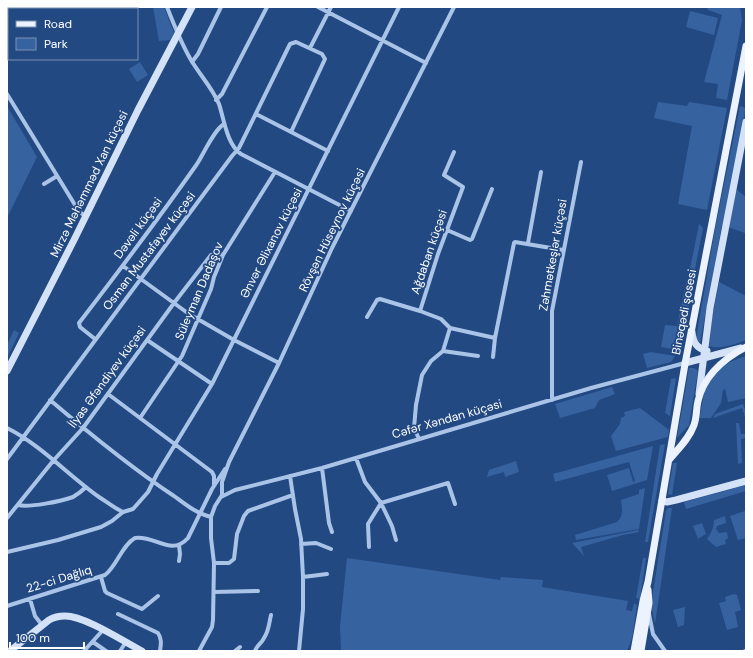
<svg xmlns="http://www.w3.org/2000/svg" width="753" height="658" font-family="'DM Sans',sans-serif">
  <rect width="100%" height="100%" fill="#224982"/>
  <path fill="#3662a0" d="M153 7H164L174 33 170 40 159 41Z
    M707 7H740L742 20 727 100 716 98 718 84 704 82 722 15 708 10Z
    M690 11 718 18 714 35 686 27Z
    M140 62 148 75 137 82 129 69Z
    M658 102 687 106 689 102 727 108 707 210 678 204 692 126 654 118Z
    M7 106 37 157 7 218Z
    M740 106 746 108 731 185 746 197V231L745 233 722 225 700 343 696 338 716 224Z
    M699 224 703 228 694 274 690 269Z
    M719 282 746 296V340C735 344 720 350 709 346L712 319Z
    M686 283 693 285 679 350 661 347 665 325 677 326Z
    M14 330 19 333 7 358V345Z
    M651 352 675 356 671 362 647 368 643 354Z
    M746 356V379L745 380 746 398 728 402 725 389 723 390 721 403 711 418H700C704 384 711 366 746 356Z
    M689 368H694L698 371 689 425 677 438Z
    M676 378 670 416 665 413 671 379Z
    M612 387 615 394 599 400 595 408 560 418 555 404Z
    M743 404 746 412V420L742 408 713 418 715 414Z
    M640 408 669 430 668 437 616 451 611 436 620 424 621 418 625 416 624 412Z
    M736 423H739L741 434H746V438L741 439 742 463 738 464Z
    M665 444 648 542H645L660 445Z
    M653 446 647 480 612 491 607 475 629 468 633 482 635 481 629 462 555 482 553 474Z
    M516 461 519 472 505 477 504 472 487 477 489 470Z
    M673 463H677L672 495 668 494Z
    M746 485V491L686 509 684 502Z
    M645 488 639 529 576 540 575 535 617 522C624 515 622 509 621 500L639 494V490Z
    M668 508H672L655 624 651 604 666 511Z
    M745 511 746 516V538L738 540 730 516Z
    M725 516 726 523 717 526 716 529 719 533 727 532 728 538 725 540 726 544 716 547 707 539C711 534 714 527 714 520Z
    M702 523 706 534 698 539 693 526Z
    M638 530 639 532 623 535 581 547 584 556 572 543Z
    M347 558 500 580 501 577 543 580 542 587 628 601 626 610 632 611 634 603 636 604 637 606 632 638 627 651H341L340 626Z
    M643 558H646L640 599 636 598Z
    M734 594 737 595 741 610 735 612 738 627 727 630 719 603 726 601 725 597Z
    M685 607 684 625 678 627 673 610Z"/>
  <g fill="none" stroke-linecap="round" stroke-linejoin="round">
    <path stroke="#aac4e8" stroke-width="4" d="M167 7C174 25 181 43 191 60 200 75 213 89 219 104 224 119 227 145 241 154L351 211
      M318 7 426 63
      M310 48 331 7
      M192 62 198 54 221 7
      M7 94 75 205 80 212 86 217
      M216 100 222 94 267 7
      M256 114 328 151
      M44 184 57 176
      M447 230 470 240 472 239 492 189
      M528 243 541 172
      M123 266 189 314 234 340 279 363
      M367 317 377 300 380 299 420 311
      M450 328 495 338
      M95 339 80 327 79 323C119 271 159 218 197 164 204 153 214 130 224 124
      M147 340 212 384
      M443 351 478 356
      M493 357 495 338 514 243 515 242 563 250
      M108 394 212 472 214 476V485
      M50 400C90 434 130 467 174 496 185 504 197 514 211 517
      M552 400V311L581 162
      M140 418 182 356 211 289 214 277 223 255 275 172
      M7 428C41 445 68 475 99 497 107 502 114 508 123 512
      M419 439 414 428 416 405 422 375 431 361 443 351 450 328 441 319 420 311 438 254 463 187 444 175 454 152
      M356 458 365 482 381 503 392 526 396 540
      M7 459 232 156 239 148 290 44 296 42 322 54 325 59 291 132
      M322 468 329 523 332 532
      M290 476 295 509 301 539 303 577V609L299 651
      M221 497 235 490 322 468 591 388 685 363
      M18 505C29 508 62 501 73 497 78 494 82 491 86 487
      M7 518 53 461 83 428 174 303 211 255 216 254 223 255
      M301 544 316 543 331 549
      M179 545 180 554 179 561
      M369 547 368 524 381 503 448 483 455 504
      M7 552 58 540 101 527 112 521 123 512 133 509 148 492 157 474 212 384 399 7
      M214 563H229L234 559 237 534 244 516 248 511 293 495
      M101 577 105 591 107 593 142 609 158 596
      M303 577 327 574
      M214 592 258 591
      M30 599 35 616 42 625
      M7 606 105 575C117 566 122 545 135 538 155 535 171 557 188 538L212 489 225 469
      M118 614 158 633C162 639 161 644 160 651
      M649 614 653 634 665 651
      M93 642 106 651
      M84 651 103 630
      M120 651 126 642
      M199 651 212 627 213 620 214 563 211 538V517L215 506 222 495V482L229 462 279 363 332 248 454 7
      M235 651 240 647
      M255 651C257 645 262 643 264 638 269 631 269 623 271 615
      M745 651H746"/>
    <path stroke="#d4e2f7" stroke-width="7" d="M692 332C693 342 696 348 707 351
      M685 363 741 348
      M7 371 75 238 138 110 192 7
      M699 394 710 308 746 122
      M662 501 667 502 676 500 746 481
      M10 651 49 620C54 617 59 616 65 616 85 616 123 641 142 651"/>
    <path stroke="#ecf2fe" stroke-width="7" d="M669 460C678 449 689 439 694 425 697 417 696 409 698 401 704 375 723 359 746 347
      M634 651 643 601 648 582 685 364 746 46
      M641 651 649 603 648 590"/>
  </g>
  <g text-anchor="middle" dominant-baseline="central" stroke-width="3.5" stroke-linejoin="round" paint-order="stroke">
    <g font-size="12" fill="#fff" stroke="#224982">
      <text transform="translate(89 184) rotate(-64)">Mirzə Məhəmməd Xan küçəsi</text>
      <text transform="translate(138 228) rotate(-54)">Dəvəli küçəsi</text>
      <text transform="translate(332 230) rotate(-64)">Rövşən Hüseynov küçəsi</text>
      <text transform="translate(271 243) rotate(-63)">Ənvər Əlixanov küçəsi</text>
      <text transform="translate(149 251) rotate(-53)">Osman Mustafayev küçəsi</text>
      <text transform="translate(429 252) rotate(-71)">Ağdaban küçəsi</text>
      <text transform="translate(553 255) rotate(-80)">Zəhmətkeşlər küçəsi</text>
      <text transform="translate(199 291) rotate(-67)">Süleyman Dadaşov</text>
      <text transform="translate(684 312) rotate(-79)">Binəqədi şosesi</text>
      <text transform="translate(107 377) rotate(-54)">İlyas Əfəndiyev küçəsi</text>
      <text transform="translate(447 419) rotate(-16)">Cəfər Xəndan küçəsi</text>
      <text transform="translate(59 579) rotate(-17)">22-ci Dağlıq</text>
    </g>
  </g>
  <rect width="753" height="658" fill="none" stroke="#ffffff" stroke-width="16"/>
  <rect x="8" y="8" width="130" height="52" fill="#224982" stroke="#7a92b4"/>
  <rect x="16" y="21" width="20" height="6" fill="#ecf2fe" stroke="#7a92b4"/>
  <text x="44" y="28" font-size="12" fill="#ffffff">Road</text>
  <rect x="16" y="38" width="20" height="12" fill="#3662a0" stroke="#7a92b4"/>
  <text x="44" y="48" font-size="12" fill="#ffffff">Park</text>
  <path d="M10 642v6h74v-6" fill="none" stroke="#ffffff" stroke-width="2"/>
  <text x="16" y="642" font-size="12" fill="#ffffff" stroke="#224982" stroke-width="3" paint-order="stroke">100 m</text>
</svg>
